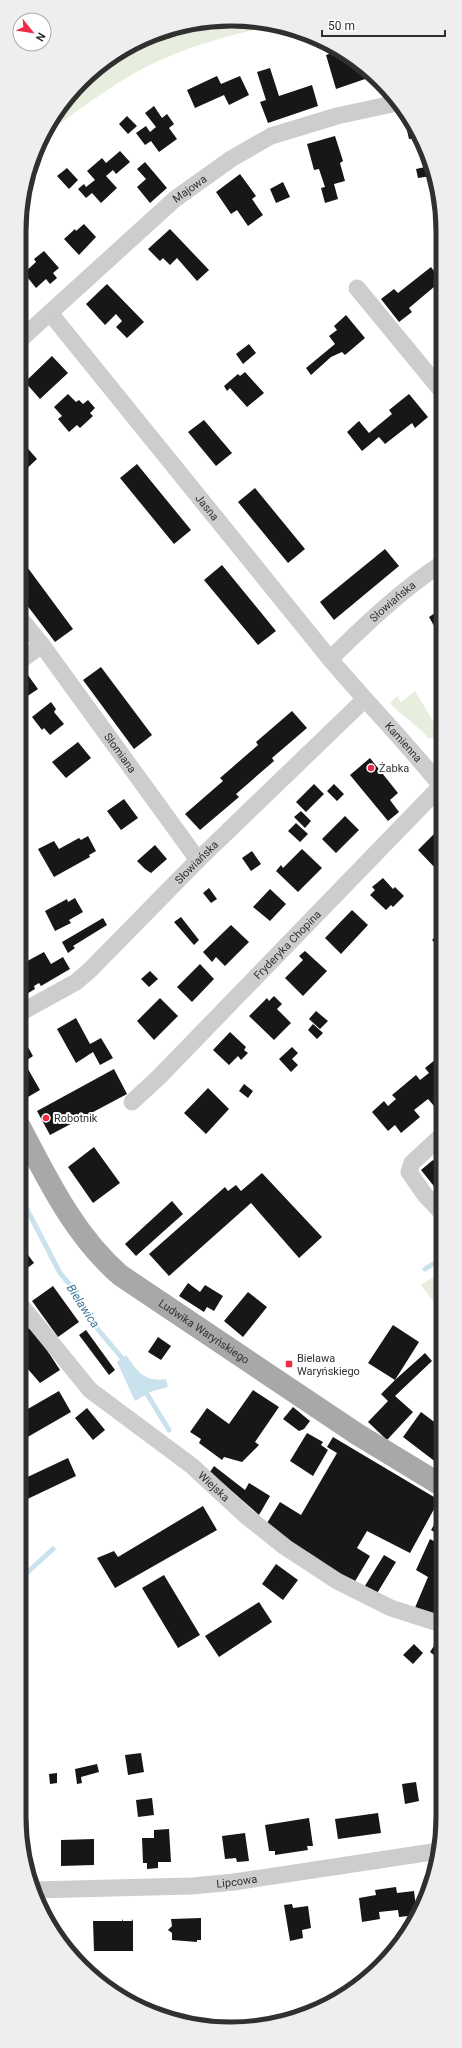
<svg xmlns="http://www.w3.org/2000/svg" width="462" height="2048" font-family="Roboto,sans-serif">
  <rect width="100%" height="100%" fill="#fff"/>
  <path fill="#e7eede" d="M259 21 274 25C225 36 176 49 133 74 102 92 73 114 44 135L48 125 102 63 176 26Z
    M415 691 441 734V747L433 737 429 739C418 725 402 717 390 703L397 696 401 702Z
    M441 1272V1312L421 1285Z"/>
  <path fill="#cae2ee" d="M126 1355C138 1372 144 1382 166 1379L168 1387 150 1392 135 1401 117 1362Z"/>
  <g fill="none" stroke-linecap="round" stroke-linejoin="round">
    <path stroke="#cae2ee" stroke-width="5" d="M20 1196 60 1273 76 1292 91 1321 126 1363
      M425 1269 441 1259
      M144 1389 169 1430
      M19 1580 53 1549"/>
  </g>
  <path fill="#171717" d="M339 51 372 74 367 76 368 78 336 89 326 55Z
    M270 68 279 96 312 85 318 106 268 123 260 102 266 100 257 72Z
    M217 76 221 84 240 76 249 95 229 105 224 95 195 108 187 90Z
    M154 106 162 118 167 114 174 124 169 128 177 139 159 152 151 141 145 145 136 133 146 126 150 132 156 127 145 113Z
    M127 116 137 126 128 134 119 124Z
    M409 121 421 137 424 146 418 147 416 138 409 139 405 122Z
    M335 136 343 161 340 163 345 181 334 184 338 199 325 203 321 188 325 187 319 169 314 170 307 144Z
    M120 151 130 162 116 174 113 170 106 176 117 188 101 203 92 193 86 198 78 189 84 184 86 187 95 180 87 171 102 158 106 163Z
    M145 162 167 188 150 203 137 187 146 179 137 169Z
    M430 166 431 176 418 178 416 169Z
    M67 168 78 180 69 189 57 176Z
    M240 174 256 196 252 199 263 215 248 226 237 210 231 214 216 192Z
    M283 182 290 197 276 203 270 189Z
    M84 224 96 237 79 255 64 239 75 229 76 231Z
    M170 229 209 270 197 281 177 258 170 265 163 258 160 261 148 249Z
    M44 251 59 268 53 273 57 278 50 284 46 279 36 288 24 273 36 262 34 259Z
    M431 267 441 281 409 308 412 312 399 322 381 299 394 289 398 293Z
    M107 284 144 322 127 338 116 327 122 321 116 314 105 325 86 304Z
    M346 315 365 338 345 355 342 352 331 357 311 375 306 368 335 344 329 336 337 330 334 326Z
    M249 344 256 353 243 364 236 354Z
    M52 356 68 373 40 399 25 382Z
    M245 372 264 393 247 407 230 388 227 391 224 386 238 374 240 376Z
    M68 394 76 402 79 400 83 404 88 400 95 408 90 413 93 416 80 428 77 425 69 432 58 419 62 416 54 407Z
    M409 394 428 417 415 428 412 423 385 444 379 437 362 451 347 432 359 421 369 433 392 414 389 410Z
    M204 420 232 453 216 466 188 432Z
    M23 443 37 459 21 474V445Z
    M137 464 191 530 174 544 120 478Z
    M255 488 305 549 288 563 238 502Z
    M385 549 399 566 334 620 320 602Z
    M22 560 73 629 55 642 20 596Z
    M222 565 276 631 258 645 204 580Z
    M441 609V638L429 617Z
    M101 667 152 735 134 749 83 680Z
    M25 671 38 689 20 701V674Z
    M51 702 56 709 54 712 64 724 50 735 44 728 42 730 32 717Z
    M292 711 307 728 272 758 274 761 236 794 239 797 200 830 185 814 223 781 220 778 258 745 256 742Z
    M78 742 91 758 66 778 52 762Z
    M370 758 398 793 390 800 399 812 388 821 350 775Z
    M314 784 324 794 306 812 296 802Z
    M334 784 344 794 337 801 327 791Z
    M124 799 138 818 121 830 107 811Z
    M301 811 311 821 305 828 294 817Z
    M345 816 359 830 336 853 322 839Z
    M296 823 308 834 300 842 288 831Z
    M441 827V867L438 871 418 850Z
    M88 836 96 851 89 855 90 857 54 877 38 849 54 841 59 849 79 838 81 840Z
    M155 845 167 859 151 873 145 869 137 861Z
    M302 849 322 868 298 892 276 871 281 865 283 868Z
    M252 851 261 864 251 871 242 858Z
    M383 878 393 889 395 887 404 896 393 907 391 905 386 910 370 895 375 890 372 887Z
    M209 888 217 899 211 903 203 893Z
    M270 889 286 904 270 921 253 907Z
    M75 898 83 912 69 920 71 923 55 931 45 911 67 899 68 902Z
    M352 910 368 925 341 954 325 938Z
    M181 917 199 940 194 945 174 922Z
    M103 918 107 925 73 946 75 948 68 953 62 942Z
    M231 925 249 942 225 966 216 957 212 962 203 952Z
    M441 931V948L432 940Z
    M305 951 327 971 303 996 285 978 303 960 299 956Z
    M44 952 51 964 63 957 70 969 41 986 39 983 34 986 35 989 20 998V965Z
    M200 964 214 979 192 1002 177 987Z
    M150 971 158 979 149 987 141 979Z
    M274 996 282 1004 277 1009 291 1023 274 1040 249 1016 267 998 269 1001Z
    M160 998 178 1016 154 1040 137 1021Z
    M316 1011 328 1021 320 1029 309 1019Z
    M76 1018 90 1044 101 1038 113 1058 100 1065 93 1052 76 1063 57 1029Z
    M313 1024 323 1033 317 1039 308 1030Z
    M230 1032 246 1047 244 1050 248 1053 241 1060 238 1056 229 1065 213 1050Z
    M24 1040 33 1056 24 1062 40 1090 28 1097 20 1083V1042Z
    M292 1047 298 1053 292 1059 298 1065 291 1072 279 1059Z
    M441 1055V1100L434 1106 428 1099 414 1110 420 1117 401 1133 395 1125 388 1131 372 1112 384 1101 388 1106 396 1099 392 1095 416 1075 420 1080 429 1073 425 1068Z
    M114 1069 127 1094 50 1135 37 1111Z
    M244 1084 253 1091 248 1098 239 1091Z
    M208 1088 229 1109 206 1134 184 1113Z
    M94 1147 120 1183 93 1203 68 1167Z
    M433 1160 437 1164 441 1161V1187L437 1190 421 1170Z
    M262 1173 322 1237 299 1258 251 1203 169 1276 149 1254 225 1187 228 1191 236 1185 241 1191Z
    M172 1201 183 1214 136 1256 125 1244Z
    M20 1244 34 1263 26 1269 20 1261Z
    M188 1283 200 1292 205 1285 223 1296 214 1311 207 1307 204 1312 179 1296Z
    M53 1286 79 1322 58 1337 32 1301Z
    M248 1292 267 1307 243 1337 224 1321Z
    M393 1325 419 1342 395 1380 425 1353 432 1361 395 1396 413 1412 387 1440 368 1422 388 1401 381 1394 395 1380 368 1363Z
    M29 1328 41 1341 60 1370 40 1383 20 1360V1335Z
    M86 1330 115 1370 109 1375 79 1335Z
    M158 1337 171 1346 161 1360 148 1352Z
    M253 1390 279 1407 255 1442 259 1445 242 1462 224 1457 222 1460 199 1443 201 1439 190 1432 207 1408 229 1424Z
    M59 1391 71 1412 19 1442V1414Z
    M293 1407 310 1421 304 1429 299 1431 283 1419Z
    M87 1408 105 1430 93 1440 75 1418Z
    M421 1412 441 1427V1466L403 1437Z
    M307 1433 323 1442 321 1445 328 1450 313 1476 290 1461Z
    M333 1437 439 1500 410 1553 367 1531 357 1548 370 1556 354 1583 285 1541 267 1523 280 1502 301 1515 337 1453 327 1447Z
    M68 1458 76 1476 19 1503V1481Z
    M214 1466 245 1490 249 1483 270 1496 259 1515 210 1472Z
    M203 1506 217 1530 115 1588 97 1558 114 1551 118 1557Z
    M441 1513V1536L431 1530Z
    M430 1539 441 1545V1618L414 1610 428 1577 416 1570Z
    M384 1555 396 1562 376 1595 363 1589Z
    M276 1564 298 1580 283 1600 262 1584Z
    M164 1575 200 1635 178 1648 142 1588Z
    M259 1602 272 1622 219 1657 205 1636Z
    M441 1635V1660L430 1652Z
    M414 1644 423 1653 413 1664 403 1655Z
    M141 1753 144 1772 128 1775 125 1755Z
    M97 1764 99 1772 81 1777 82 1783 77 1784 75 1769Z
    M57 1773V1783L50 1784 49 1774Z
    M416 1782 419 1801 405 1804 402 1784Z
    M152 1798 154 1815 138 1817 136 1800Z
    M378 1813 381 1833 338 1839 335 1819Z
    M309 1818 313 1846H307L308 1850 275 1855V1851H269L265 1825Z
    M169 1829 171 1862H158V1868L147 1869V1863H143L142 1838H154V1830Z
    M245 1833 249 1861 237 1862 236 1858 225 1859 222 1836Z
    M94 1839V1865L61 1866V1840Z
    M396 1887 397 1893 414 1891 417 1915 399 1917 398 1910 379 1912 380 1919 362 1922 359 1898 376 1895 375 1890Z
    M292 1904 293 1908 308 1906 311 1928 302 1930 303 1938 290 1941 284 1905Z
    M201 1918V1940H197V1942L172 1940V1933L168 1930 172 1926 171 1919Z
    M122 1919 123 1921H132L133 1919V1951H94L93 1921H122Z
    M56 1932H62V1941Z"/>
  <g fill="none" stroke-linecap="round" stroke-linejoin="round">
    <g stroke="#cdcdcd" stroke-width="17">
      <path d="M357 288 441 390"/>
      <path id="s1" d="M50 313 330 659C366 702 406 742 441 786"/>
      <path id="s2" d="M21 339 175 199 231 159 271 136 337 116 397 103"/>
      <path id="s3" d="M20 618 42 645 198 860"/>
      <path id="s4" d="M330 659C365 625 400 591 441 564"/>
      <path d="M20 661 42 645"/>
      <path id="s5" d="M20 1013 76 982 90 970 198 860 364 700"/>
      <path id="s6" d="M132 1102 159 1077 441 786"/>
      <path d="M441 1212 425 1195 409 1172 412 1163 441 1136"/>
      <path id="s7" d="M20 1304 90 1390 192 1466 245 1515 285 1547 337 1581 391 1608 441 1624"/>
      <path id="s8" d="M33 1890 192 1886 234 1882 439 1851"/>
    </g>
    <path stroke="#a8a8a8" stroke-width="22" id="s9" d="M20 1127C48 1180 74 1235 120 1275L357 1434 441 1485"/>
  </g>
  <g fill="#ee2c43" stroke="#fff" stroke-width="1.5">
    <circle cx="371" cy="768" r="4"/>
    <circle cx="46" cy="1118" r="4"/>
    <rect x="285" y="1360" width="8" height="8" rx="2"/>
  </g>
  <g text-anchor="middle" dominant-baseline="central" stroke-width="4" stroke-linejoin="round" paint-order="stroke">
    <g font-size="11" fill="#303030" stroke="#fff">
      <text stroke="none"><textPath href="#s2" startOffset="226">Majowa</textPath></text>
      <text stroke="none"><textPath href="#s1" startOffset="250">Jasna</textPath></text>
      <text stroke="none"><textPath href="#s4" startOffset="85">Słowiańska</textPath></text>
      <text stroke="none"><textPath href="#s1" startOffset="556">Kamienna</textPath></text>
      <text stroke="none"><textPath href="#s3" startOffset="168">Słomiana</textPath></text>
      <text stroke="none"><textPath href="#s5" startOffset="234">Słowiańska</textPath></text>
      <text stroke="none"><textPath href="#s6" startOffset="221">Fryderyka Chopina</textPath></text>
      <text stroke="none"><textPath href="#s9" startOffset="281">Ludwika Waryńskiego</textPath></text>
      <text stroke="none"><textPath href="#s7" startOffset="268">Wiejska</textPath></text>
      <text stroke="none"><textPath href="#s8" startOffset="204">Lipcowa</textPath></text>
    </g>
    <g font-size="11" fill="#303030" stroke="#fff" text-anchor="start">
      <text x="379" y="768">Żabka</text>
      <text x="54" y="1118">Robotnik</text>
      <text x="297" y="1358">Bielawa<tspan x="297" dy="13">Waryńskiego</tspan></text>
    </g>
    <g font-size="12" font-style="italic" fill="#3a7797" stroke="#fff">
      <text transform="translate(83 1306) rotate(57)">Bielawica</text>
    </g>
  </g>
  <path d="M0 0H462V2048H0ZM231 26H231A205 205 0 0 1 436 231V1817A205 205 0 0 1 231 2022H231A205 205 0 0 1 26 1817V231A205 205 0 0 1 231 26Z" fill="#eee" fill-rule="evenodd"/>
  <path fill="none" stroke="#303030" stroke-width="5" d="M231 26H231A205 205 0 0 1 436 231V1817A205 205 0 0 1 231 2022H231A205 205 0 0 1 26 1817V231A205 205 0 0 1 231 26Z"/>
  <g transform="translate(32 32) rotate(120)"><circle r="19" fill="#ffffff" stroke="#acacac"/>
  <path d="M0-3L7 15L0 10L-7 15Z" fill="#ee2c43"/>
  <text y="-6" font-size="11" font-weight="bold" text-anchor="middle" fill="#303030">N</text>
  </g>
  <path d="M322 30v6h123v-6" fill="none" stroke="#303030" stroke-width="2"/>
  <text x="328" y="30" font-size="12" fill="#303030" stroke="#ffffff" stroke-width="3" paint-order="stroke">50 m</text>
</svg>
